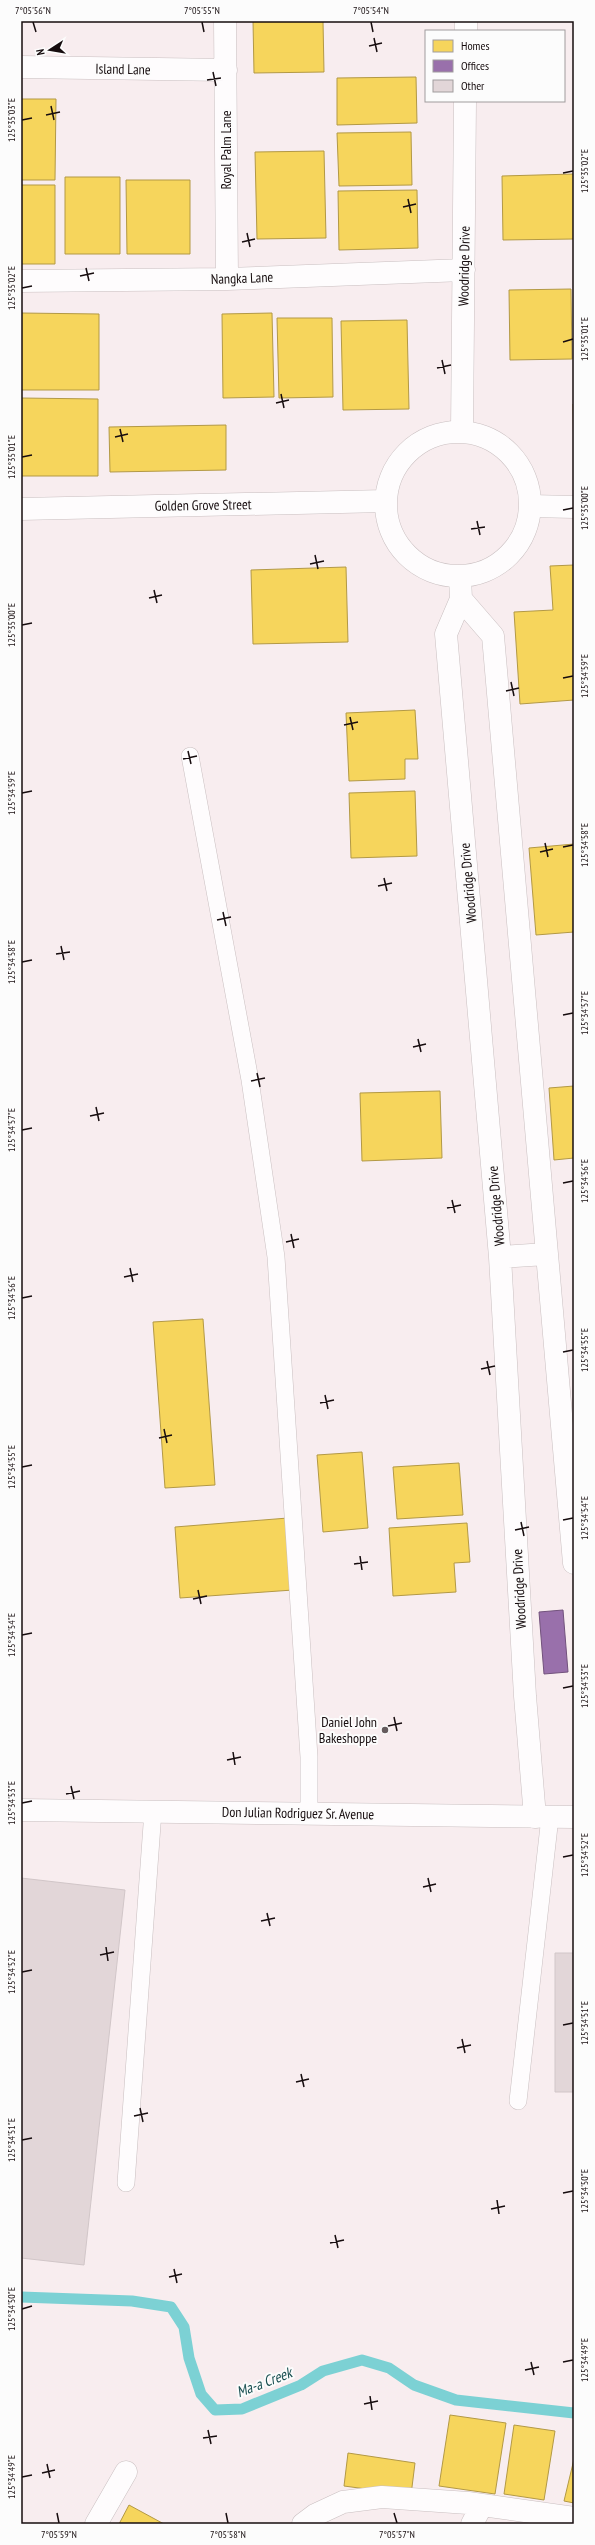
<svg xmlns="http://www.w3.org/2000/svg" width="595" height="2545" font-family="'PT Sans Narrow',sans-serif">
  <rect width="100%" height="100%" fill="#f8edef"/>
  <path fill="#f6d55c" stroke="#b39945" d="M253 21H323L324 72 254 73Z
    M416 77 417 123 337 125V78Z
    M21 99H56L55 180H21Z
    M411 132 412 185 339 186 337 133Z
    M324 151 326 238 257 239 255 152Z
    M574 174V239L503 240 502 176Z
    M65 177H120V254H65Z
    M126 180H190V254H127Z
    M21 185H55V264H21Z
    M417 190 418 248 339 250 338 191Z
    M571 289 572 359 510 360 509 290Z
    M21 313 99 314V390H21Z
    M272 313 274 397 223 398 222 314Z
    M277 318H332L333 397 279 398Z
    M407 320 409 409 343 410 341 321Z
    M21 398 98 399V476H21Z
    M573 404H574V465Z
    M226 425V470L110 472 109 427Z
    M574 565V700L520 704 514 612 553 610 550 566Z
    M346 567 348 642 253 644 251 570Z
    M415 710 418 759H405V779L349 781 346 713Z
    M415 791 417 856 351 858 349 793Z
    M574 844V932L536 935 529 848Z
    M574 1086V1158L554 1160 549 1088Z
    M440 1091 442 1158 362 1161 360 1093Z
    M203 1319 215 1485 165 1488 153 1322Z
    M362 1452 368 1528 323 1532 317 1455Z
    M459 1463 463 1515 397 1519 393 1467Z
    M288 1518 293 1590 180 1598 175 1527Z
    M467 1523 470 1562 454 1563 456 1592 393 1596 389 1528Z
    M450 2415 506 2423 495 2494 439 2486Z
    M514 2425 555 2431 544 2500 504 2494Z
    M348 2453 415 2463 411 2495 344 2486Z
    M574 2459V2503L564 2501Z
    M129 2505 164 2524H119Z"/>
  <path fill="#9970ab" stroke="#72527c" d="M563 1610 568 1672 544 1674 539 1612Z"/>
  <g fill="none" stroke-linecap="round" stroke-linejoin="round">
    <path stroke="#7cd1d4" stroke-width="11" d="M21 2297 132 2301 171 2307 184 2327 189 2358 201 2394 215 2410 242 2409 301 2385 323 2371 362 2360 389 2368 414 2385 456 2400 574 2413"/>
  </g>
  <path fill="#e2d6d8" stroke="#d1c6c8" d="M21 1878 125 1890 84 2265 21 2258Z
    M555 1953H574V2092H555Z"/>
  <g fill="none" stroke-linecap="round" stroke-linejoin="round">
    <g stroke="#c9bfc0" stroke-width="18">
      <path id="service" d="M190 756 250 1080 276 1257 309 1757V1813
        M518 2101 550 1817
        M126 2183 153 1811"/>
    </g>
    <g stroke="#c9bfc0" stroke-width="23">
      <path id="minor" d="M225 21 227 279
        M466 31V21
        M21 67 226 70
        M21 281 227 279 464 270
        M462 431 465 101
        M386 504a72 72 0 1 1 144 0a72 72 0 1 1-144 0Z
        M530 506 574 507
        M21 509 385 501
        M460 577 461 599 446 634 500 1257 525 1696 535 1817
        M461 599 493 636 574 1563
        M500 1257 546 1254
        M96 2524 126 2472
        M303 2524 315 2515 343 2502 382 2497 468 2503 574 2518
        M472 2524 482 2505"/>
    </g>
    <g stroke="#c9bfc0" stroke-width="23">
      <path id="primary" d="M21 1810 574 1817"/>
    </g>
    <use href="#service" stroke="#fefcfd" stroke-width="17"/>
    <use href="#minor" stroke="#fefcfd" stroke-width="22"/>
    <use href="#primary" stroke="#fefcfd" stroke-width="22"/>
  </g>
  <path fill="none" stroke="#160c0e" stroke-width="1.5" d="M33 22 36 32M202 22 204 32M371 22 373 32M374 38 377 52M369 46 382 43M213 72 216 86M207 80 221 78M51 106 54 120M46 115 60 112M22 120 32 118M563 173 573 171M408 199 411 213M403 207 416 204M247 233 250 247M242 242 255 239M86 268 89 281M80 276 94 273M22 288 32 286M563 342 573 339M442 360 445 374M437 368 451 365M281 394 284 408M276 403 289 400M120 429 123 442M115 437 128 434M22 457 32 455M563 510 573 508M477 521 480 535M471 529 485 527M315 555 318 569M310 564 324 561M154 590 157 603M149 598 162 595M22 625 32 623M563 678 573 676M511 682 514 696M506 691 519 688M350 717 353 730M344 725 358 722M188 751 191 764M183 759 197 756M22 793 32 791M545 843 548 857M563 847 573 845M540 852 553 849M384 878 387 891M378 886 392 883M223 912 226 926M217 920 231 917M61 946 64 960M56 954 70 952M22 962 32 960M563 1015 573 1013M418 1039 421 1052M413 1047 426 1044M257 1073 260 1087M251 1081 265 1078M96 1107 99 1121M90 1116 104 1113M22 1130 32 1128M563 1183 573 1181M452 1200 455 1213M447 1208 461 1205M291 1234 294 1248M286 1242 299 1239M130 1268 133 1282M124 1277 138 1274M22 1298 32 1296M563 1352 573 1350M487 1361 490 1375M481 1369 495 1366M325 1395 328 1409M320 1403 334 1400M164 1429 167 1443M159 1438 172 1435M22 1467 32 1465M563 1520 573 1518M521 1522 524 1536M515 1530 529 1527M360 1556 362 1570M354 1564 368 1562M198 1590 201 1604M193 1599 207 1596M22 1635 32 1633M563 1688 573 1686M394 1717 397 1731M388 1726 402 1723M233 1752 235 1765M227 1760 241 1757M71 1786 74 1799M66 1794 80 1791M22 1803 32 1801M563 1857 573 1855M428 1878 431 1892M423 1887 436 1884M267 1913 270 1926M261 1921 275 1918M106 1947 108 1961M100 1955 114 1952M22 1972 32 1970M563 2025 573 2023M462 2039 465 2053M457 2048 471 2045M301 2074 304 2087M296 2082 309 2079M140 2108 143 2122M134 2116 148 2113M22 2140 32 2138M563 2193 573 2191M497 2200 499 2214M491 2209 505 2206M335 2235 338 2248M330 2243 344 2240M174 2269 177 2283M169 2277 182 2274M22 2309 32 2306M531 2362 534 2375M563 2362 573 2360M525 2370 539 2367M370 2396 372 2410M364 2404 378 2401M208 2430 211 2444M203 2438 217 2436M47 2464 50 2478M42 2473 55 2470M22 2477 32 2475M57 2513 59 2523M226 2513 228 2523M394 2513 397 2523"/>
  <circle fill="#655b5d" stroke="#fcfcfc" stroke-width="1.5" cx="385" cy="1730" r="4"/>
  <g text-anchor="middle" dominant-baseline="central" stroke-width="4" stroke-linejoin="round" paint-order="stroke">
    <g font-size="14" fill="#160c0e" stroke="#fcfcfc">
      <text transform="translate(123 69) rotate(1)">Island Lane</text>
      <text transform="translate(226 150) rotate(-90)">Royal Palm Lane</text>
      <text transform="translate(464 266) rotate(-89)">Woodridge Drive</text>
      <text transform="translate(242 278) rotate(-2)">Nangka Lane</text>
      <text transform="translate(203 505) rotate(-1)">Golden Grove Street</text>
      <text transform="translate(468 883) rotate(-95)">Woodridge Drive</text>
      <text transform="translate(496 1206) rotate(-95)">Woodridge Drive</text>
      <text transform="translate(519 1589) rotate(-93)">Woodridge Drive</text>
      <text transform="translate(298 1813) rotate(1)">Don Julian Rodriguez Sr. Avenue</text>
    </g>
    <g font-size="14" fill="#160c0e" stroke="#fcfcfc" text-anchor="end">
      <text x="377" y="1722">Daniel John<tspan x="377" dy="16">Bakeshoppe</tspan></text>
    </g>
    <g font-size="15" font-style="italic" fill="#194f51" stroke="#fcfcfc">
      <text transform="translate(264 2382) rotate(-21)">Ma-a Creek</text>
    </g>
  </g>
  <rect width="595" height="2545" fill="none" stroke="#fcfcfc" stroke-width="44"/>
  <rect x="425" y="30" width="140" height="72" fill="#fcfcfc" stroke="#a09c9d"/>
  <rect x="433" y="40" width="20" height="12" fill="#f6d55c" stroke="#a09c9d"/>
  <text x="461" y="50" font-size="12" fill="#160c0e">Homes</text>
  <rect x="433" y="60" width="20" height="12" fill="#9970ab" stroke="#a09c9d"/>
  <text x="461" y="70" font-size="12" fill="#160c0e">Offices</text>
  <rect x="433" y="80" width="20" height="12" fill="#e2d6d8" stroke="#a09c9d"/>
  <text x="461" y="90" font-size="12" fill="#160c0e">Other</text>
  <g transform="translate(50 50) rotate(258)" stroke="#fcfcfc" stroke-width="3" paint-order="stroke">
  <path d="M0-3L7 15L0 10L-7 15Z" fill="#160c0e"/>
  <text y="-6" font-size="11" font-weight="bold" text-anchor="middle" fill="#160c0e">N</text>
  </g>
  <rect x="22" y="22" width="551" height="2501" fill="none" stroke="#160c0e" stroke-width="1.5"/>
  <g font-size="10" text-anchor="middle" fill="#160c0e">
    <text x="33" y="14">7°05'56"N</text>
    <text x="202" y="14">7°05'55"N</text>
    <text x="371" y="14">7°05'54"N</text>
    <text transform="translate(11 120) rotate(-90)" y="4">125°35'03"E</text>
    <text transform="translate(584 171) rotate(-90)" y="4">125°35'02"E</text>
    <text transform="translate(11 288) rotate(-90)" y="4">125°35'02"E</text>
    <text transform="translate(584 339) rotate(-90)" y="4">125°35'01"E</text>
    <text transform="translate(11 457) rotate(-90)" y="4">125°35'01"E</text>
    <text transform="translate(584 508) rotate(-90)" y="4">125°35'00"E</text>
    <text transform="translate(11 625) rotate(-90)" y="4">125°35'00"E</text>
    <text transform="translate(584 676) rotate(-90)" y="4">125°34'59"E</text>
    <text transform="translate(11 793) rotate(-90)" y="4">125°34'59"E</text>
    <text transform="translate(584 845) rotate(-90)" y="4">125°34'58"E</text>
    <text transform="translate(11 962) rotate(-90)" y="4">125°34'58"E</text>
    <text transform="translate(584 1013) rotate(-90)" y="4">125°34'57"E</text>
    <text transform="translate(11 1130) rotate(-90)" y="4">125°34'57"E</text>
    <text transform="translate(584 1181) rotate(-90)" y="4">125°34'56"E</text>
    <text transform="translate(11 1298) rotate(-90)" y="4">125°34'56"E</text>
    <text transform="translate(584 1350) rotate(-90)" y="4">125°34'55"E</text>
    <text transform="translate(11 1467) rotate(-90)" y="4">125°34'55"E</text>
    <text transform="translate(584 1518) rotate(-90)" y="4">125°34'54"E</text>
    <text transform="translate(11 1635) rotate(-90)" y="4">125°34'54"E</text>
    <text transform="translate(584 1686) rotate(-90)" y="4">125°34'53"E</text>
    <text transform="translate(11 1803) rotate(-90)" y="4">125°34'53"E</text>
    <text transform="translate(584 1855) rotate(-90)" y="4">125°34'52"E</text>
    <text transform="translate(11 1972) rotate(-90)" y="4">125°34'52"E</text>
    <text transform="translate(584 2023) rotate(-90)" y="4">125°34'51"E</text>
    <text transform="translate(11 2140) rotate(-90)" y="4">125°34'51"E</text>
    <text transform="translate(584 2191) rotate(-90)" y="4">125°34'50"E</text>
    <text transform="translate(11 2309) rotate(-90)" y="4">125°34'50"E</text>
    <text transform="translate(584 2360) rotate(-90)" y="4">125°34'49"E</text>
    <text transform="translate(11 2477) rotate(-90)" y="4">125°34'49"E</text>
    <text x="59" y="2538">7°05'59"N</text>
    <text x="228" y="2538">7°05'58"N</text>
    <text x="397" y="2538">7°05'57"N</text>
  </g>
</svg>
